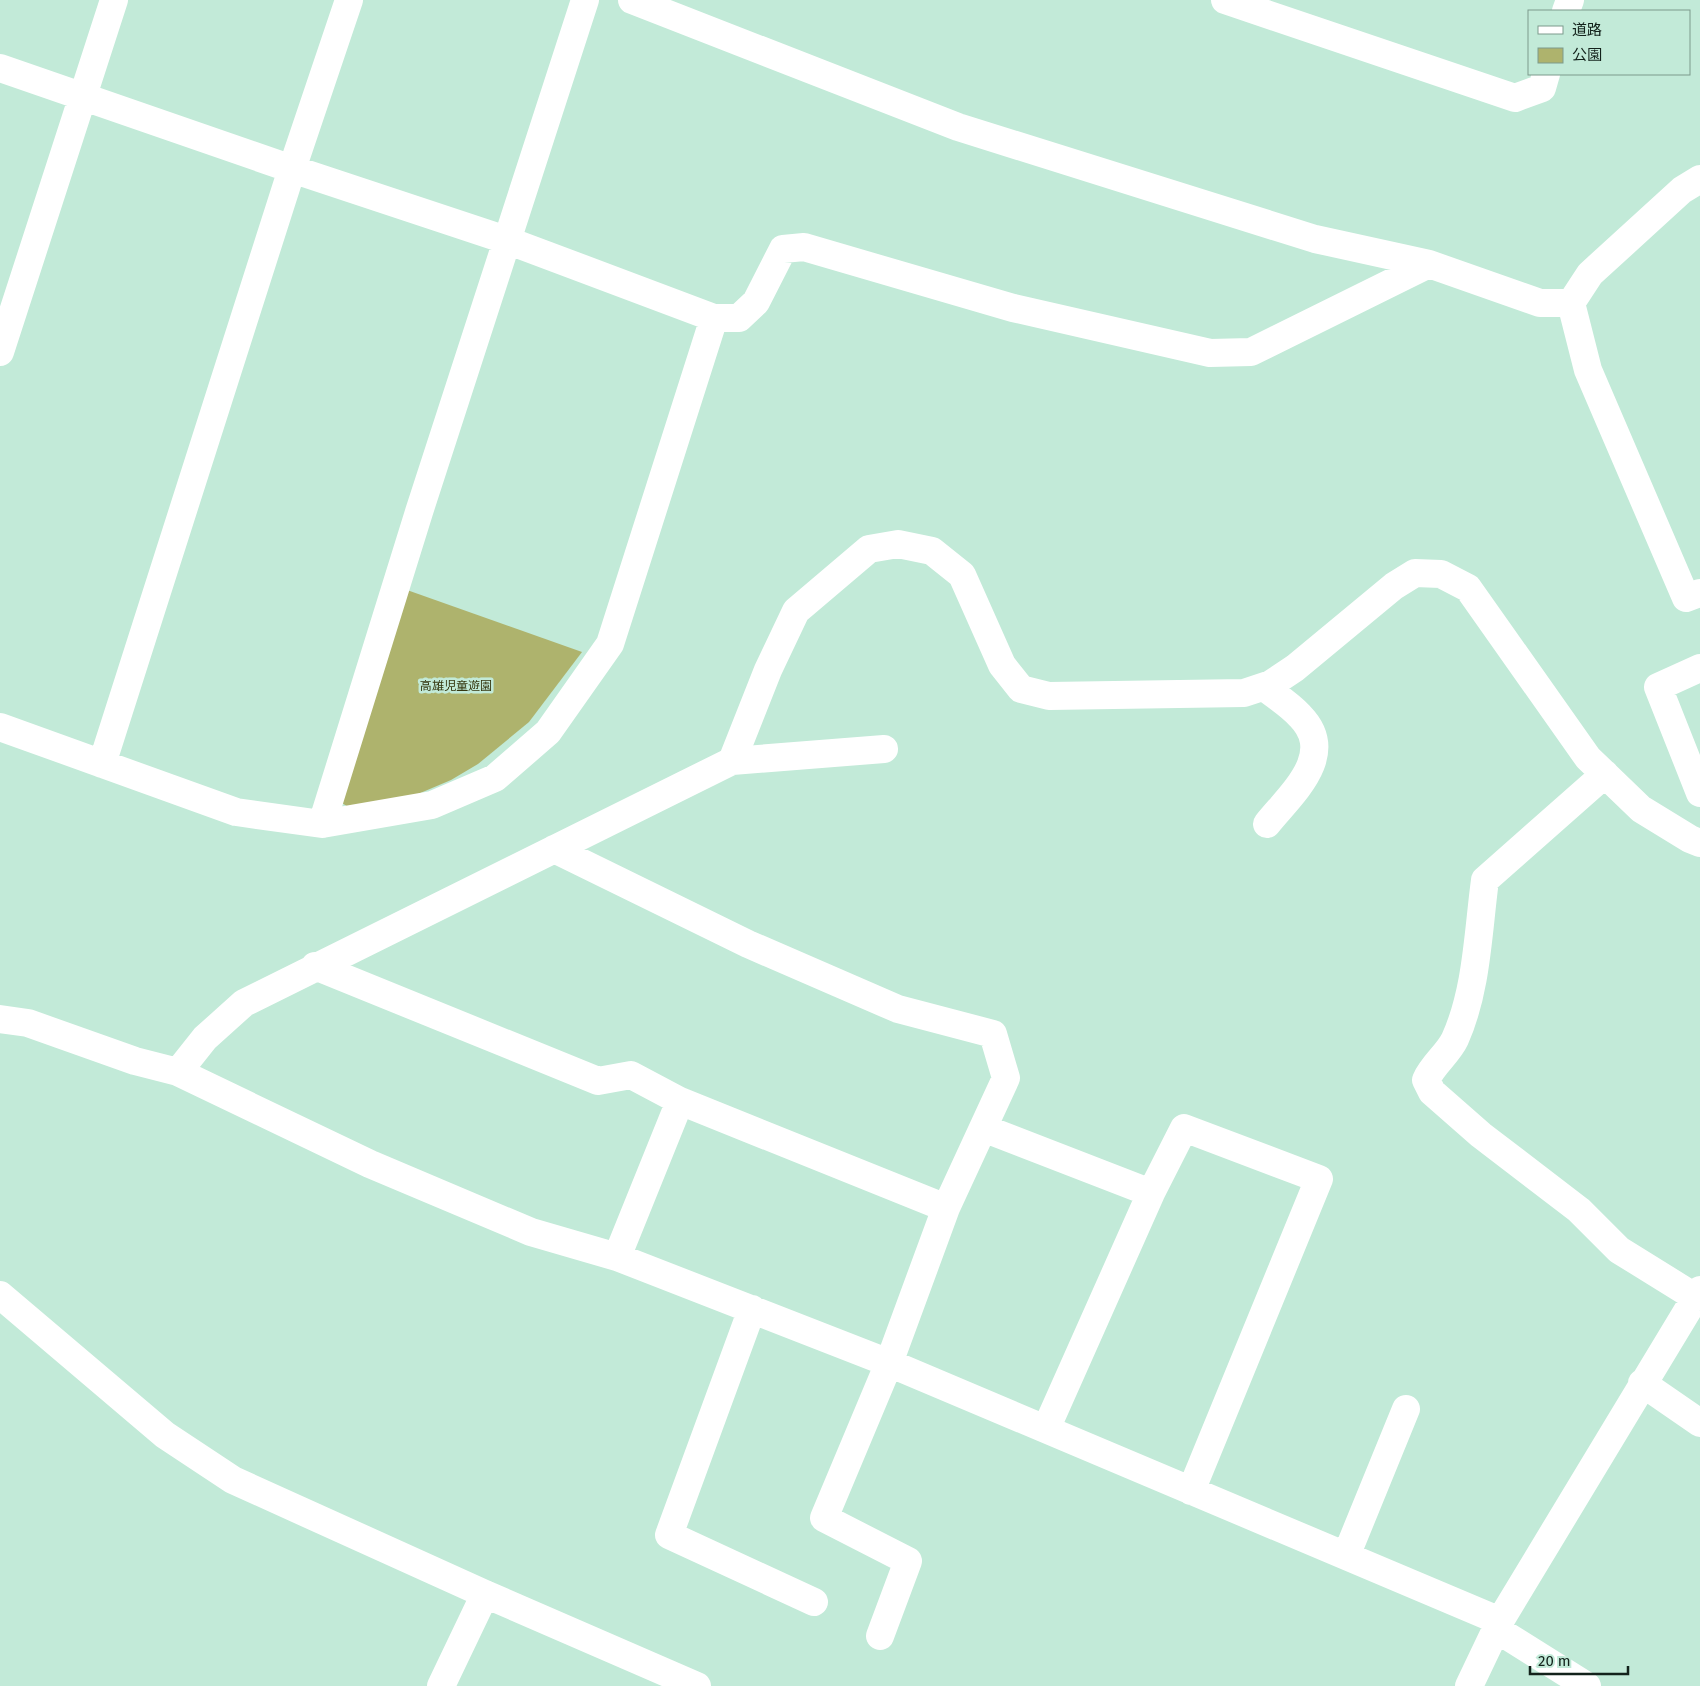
<svg xmlns="http://www.w3.org/2000/svg" width="1700" height="1686" font-family="'Fira Sans','Noto Sans JP',sans-serif">
  <rect width="100%" height="100%" fill="#c2ead8"/>
  <path fill="#aeb36d" d="M407 590 582 652 529 722 478 764 451 780 418 794 353 810 342 803Z"/>
  <g fill="none" stroke-linecap="round" stroke-linejoin="round">
    <path stroke="#fff" stroke-width="28" d="M632 0 958 127 1315 239 1429 264 1540 303H1571L1590 274 1682 190 1700 179
      M1225 0 1515 98 1542 88 1546 74
      M1566 11 1570 0
      M0 68 292 169 509 241 714 318H739L756 302 783 249 804 247 1013 308 1210 353 1251 352 1429 264
      M1571 303 1588 370 1686 598 1700 593
      M0 352 114 0
      M1700 668 1658 687 1700 793
      M1264 687C1276 696 1290 705 1300 716 1338 755 1291 794 1267 824
      M0 727 236 812 322 824 432 805 495 778 548 732 610 644 714 318
      M732 761 884 749
      M102 764 292 169 349 0
      M1605 774 1485 880C1478 932 1477 990 1455 1039 1448 1054 1433 1064 1426 1080L1432 1092 1481 1135 1579 1210 1619 1250 1695 1297
      M322 824 419 512 585 0
      M554 849 748 944 898 1009 993 1034 1006 1078 946 1208 889 1363 824 1518 908 1561 880 1636
      M315 966 598 1081 631 1075 680 1101 946 1208
      M0 1019 28 1023 135 1061 178 1072 370 1164 531 1232 617 1257 889 1363 1500 1621
      M178 1072 205 1038 244 1003 732 761 768 670 796 611 869 549 898 544 932 551 962 575 1002 665 1021 689 1049 696 1244 693 1271 684 1295 668 1394 586 1415 573 1441 574 1468 588 1588 758 1641 809 1690 839 1700 843
      M983 1128 1151 1193 1184 1128 1319 1179 1191 1491
      M617 1257 680 1101
      M0 1295 165 1435 233 1480 485 1594 697 1686
      M752 1309 669 1535 814 1602
      M1642 1383 1700 1423
      M1046 1429 1151 1193
      M1346 1556 1406 1409
      M1496 1629 1587 1686
      M441 1686 485 1594
      M1469 1686 1500 1621 1700 1290"/>
  </g>
  <g text-anchor="middle" dominant-baseline="central" stroke-width="5" stroke-linejoin="round" paint-order="stroke">
    <g font-size="12" fill="#34360f" stroke="#c2ead8">
      <text x="456" y="686">高雄児童遊園</text>
    </g>
  </g>
  <rect x="1528" y="10" width="162" height="65" fill="#c2ead8" stroke="#7c9a8c"/>
  <rect x="1538" y="26" width="25" height="8" fill="#ffffff" stroke="#7c9a8c"/>
  <text x="1572" y="35" font-size="15" fill="#13221b">道路</text>
  <rect x="1538" y="48" width="25" height="15" fill="#aeb36d" stroke="#7c9a8c"/>
  <text x="1572" y="60" font-size="15" fill="#13221b">公園</text>
  <path d="M1530 1666v8h98v-8" fill="none" stroke="#13221b" stroke-width="2.5"/>
  <text x="1538" y="1666" font-size="15" fill="#13221b" stroke="#c2ead8" stroke-width="4" paint-order="stroke">20 m</text>
</svg>
